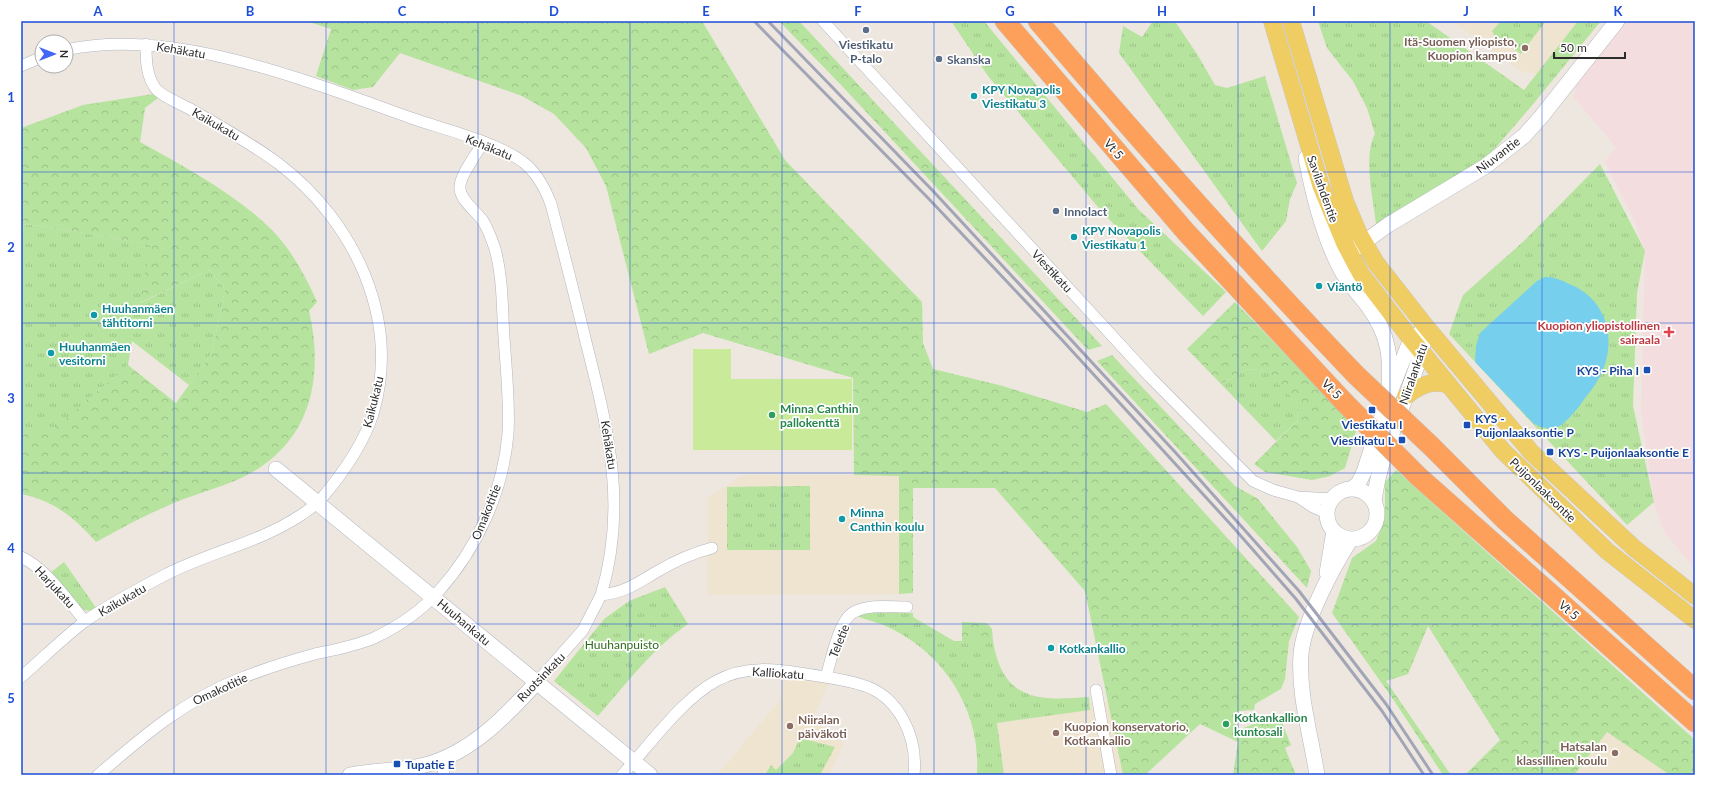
<svg xmlns="http://www.w3.org/2000/svg" width="1716" height="796" font-family="Lato,sans-serif">
  <defs>
    <pattern id="grass-tufts" width="24" height="20" patternUnits="userSpaceOnUse"><rect width="24" height="20" fill="#b6e39d"/><path d="M3 7l-1-3M5 7V3M7 7l1-3M15 17l-1-3M17 17v-4M19 17l1-3" fill="none" stroke="#9dc388"/></pattern>
    <pattern id="forest-crowns" width="20" height="18" patternUnits="userSpaceOnUse"><rect width="20" height="18" fill="#b6e39d"/><path d="M2 6a3 3 0 1 1 6 0M12 15a3 3 0 1 1 6 0" fill="none" stroke="#9dc388"/></pattern>
  </defs>
  <rect width="100%" height="100%" fill="#eee7df"/>
  <path fill="#efe4cf" d="M1452 21H1583L1541 75 1521 71Z
    M743 475H899V594L707 595 708 498Z
    M784 678 829 682 813 718 844 744 829 775H717L779 701Z
    M1108 701 1123 775H1004L997 723 1089 710 1088 703Z
    M1607 732 1670 775H1574Z"/>
  <path fill="#f4dddf" d="M1626 21H1695V569L1664 532 1654 502 1641 412 1645 251 1634 220 1605 162 1616 147 1574 98 1576 86Z"/>
  <path fill="url(#grass-tufts)" d="M951 21H984L1138 209 1226 292 1203 316 1103 213 988 76Z
    M1153 21 1176 23 1197 54 1215 85 1227 88 1265 76 1297 183 1290 199 1286 221 1262 251 1119 53 1123 26 1142 37Z
    M1318 21H1426L1524 90 1578 21H1601L1529 109 1485 160 1376 224C1373 198 1363 156 1375 134L1367 108 1353 81 1327 48Z
    M1501 21H1546L1521 54 1494 35 1492 31Z
    M1600 164 1645 251 1637 293 1633 406 1654 502 1627 525 1449 334 1463 295 1524 241Z
    M21 224 44 226 152 245 140 303 210 270 225 289 212 353 189 385 132 341 128 365 52 431 21 430Z
    M1248 369 1267 371 1297 403 1298 420 1276 441 1221 384Z
    M810 486V550H727V487Z
    M64 562 97 609 93 611 83 610 50 573Z
    M665 587 688 624C653 648 626 684 598 716L554 681 604 619 629 601Z
    M861 613H913V617L954 641H993C1003 701 1038 701 1089 697L1090 710 997 723 1004 775H977C981 714 948 658 894 630 883 624 871 621 859 617Z
    M800 738 835 747 820 775H765L771 765 776 770 793 753Z"/>
  <path fill="url(#forest-crowns)" d="M306 21H702L785 160 922 302 923 343 933 369 999 385 1087 412 1106 404 1299 617 1289 641 1285 679 1281 689 1255 704 1254 710 1239 711 1233 714 1238 730 1273 717 1282 723 1291 745 1285 748 1296 775H1233L1238 742 1200 724 1145 775H1123L1085 591 995 488H913V593L899 594V476L854 475 853 378 703 333 649 354 606 186 586 148 554 114 522 96 400 53 373 87 353 90 316 76 331 29Z
    M779 21H799L1102 346 1088 350 842 86Z
    M153 94 158 98 145 108 140 142C185 167 232 192 270 228 291 249 305 275 317 302L309 311C325 379 310 446 241 478 217 489 191 495 167 506 143 516 120 529 96 542 74 517 54 501 21 494V430H52L128 365 176 403 212 353 225 289 210 270 139 303 151 245 44 226 21 224V128L83 105Z
    M1235 302 1357 428 1345 468 1330 476 1312 480 1265 472 1254 464 1298 420 1297 403 1266 371 1248 369 1221 384 1187 349Z
    M1112 355 1235 486 1258 499 1297 547 1311 571 1307 588 1097 361Z
    M1396 470 1695 740V775H1670L1607 732 1574 775H1465L1500 740 1428 626 1408 674 1386 681 1451 775H1443L1395 702 1332 613 1352 558 1376 541 1385 518V482Z
    M962 622 987 623 992 629 993 641H962Z"/>
  <path fill="#c9ea99" d="M693 349H731V379H852V450H693Z"/>
  <path fill="#75cfed" d="M1545 277C1555 276 1565 282 1574 286 1610 304 1617 345 1599 378 1595 386 1588 394 1583 401 1574 413 1566 424 1552 430L1534 424 1475 362 1476 346 1480 333 1537 281Z"/>
  <g fill="none" stroke-linecap="round" stroke-linejoin="round">
    <g stroke="#b3b6c0" stroke-width="12">
      <path id="street" d="M823 21 1150 377 1253 481 1273 490 1298 497 1332 499
        M66 50C174 26 312 83 414 119 447 130 496 142 523 162 537 173 545 188 551 204 563 250 575 296 586 342 608 429 628 506 601 595
        M21 66 42 57
        M1298 497 1313 507 1327 513
        M21 557C48 570 66 599 85 621
        M21 677C42 659 62 639 84 622 106 606 140 588 165 575 209 552 259 543 301 515 308 510 316 505 322 498 343 473 363 445 373 414 401 320 355 222 279 164 252 144 222 127 192 110 182 104 164 98 156 89 146 76 146 59 146 44
        M826 677C831 661 839 619 854 612 870 604 890 607 907 607
        M537 682 583 630 601 595C627 592 637 583 658 571 675 561 693 553 712 548
        M1096 690 1111 775
        M442 759 444 775
        M98 775C142 737 185 700 239 679 264 669 289 661 315 654 334 650 355 646 374 638 397 627 421 611 438 592 477 549 503 492 508 434 510 402 506 369 504 337 502 308 503 278 495 249 492 240 488 229 483 221 476 211 461 201 460 189 458 178 477 153 483 143
        M622 775C650 745 681 700 716 681 745 665 775 669 806 674 824 677 844 679 862 685 900 696 918 739 914 775"/>
    </g>
    <g stroke="#b3b6c0" stroke-width="16">
      <path id="secondary" d="M1306 158C1313 195 1322 232 1339 266 1346 281 1358 293 1368 306 1390 336 1391 358 1389 395
        M1349 253 1388 225 1486 166 1524 136 1541 117 1617 21
        M276 469 650 775
        M1351 489 1358 484 1364 472 1389 395 1411 339 1420 333
        M1327 514a25 25 0 1 1 50 0a25 25 0 1 1-50 0Z
        M1374 502C1381 442 1416 387 1427 328
        M1327 573 1334 531
        M350 775C374 770 401 771 425 765 471 753 506 716 537 682
        M1317 775C1311 736 1298 694 1301 654 1304 621 1333 567 1351 539"/>
    </g>
    <g stroke="#c8c8c8" stroke-width="18">
      <path id="primary" d="M1272 21 1321 186 1345 244 1361 274 1411 339 1503 451 1607 551 1695 620
        M1291 21 1345 201 1358 232 1376 263 1427 328 1531 452 1634 548 1695 596
        M1406 396C1419 386 1432 379 1449 385"/>
    </g>
    <g stroke="#c8c8c8" stroke-width="21">
      <path id="highway" d="M1005 21 1186 232 1345 403
        M1038 21C1141 142 1246 260 1356 375
        M1431 446 1505 520 1695 690
        M1418 476 1695 722"/>
    </g>
    <use href="#street" stroke="#fff" stroke-width="11"/>
    <use href="#secondary" stroke="#fff" stroke-width="15"/>
    <use href="#primary" stroke="#efcd63" stroke-width="17"/>
    <use href="#highway" stroke="#fca05c" stroke-width="20"/>
    <path stroke="#a2a5b6" stroke-width="3" d="M754 21 929 199 1063 341 1233 527 1296 599 1382 711 1424 775
      M768 21 933 191 1175 452 1299 591 1386 704 1433 775"/>
    <g stroke="#c8c8c8" stroke-width="21" stroke-linecap="butt">
      <path id="highway-bridge" d="M1356 375 1431 446
        M1345 403 1418 476"/>
    </g>
    <use href="#highway-bridge" stroke="#fca05c" stroke-width="20"/>
  </g>
  <path fill="none" stroke="#1d4ed8" stroke-width="1" stroke-opacity="0.55" d="M174 21V775M326 21V775M478 21V775M630 21V775M782 21V775M934 21V775M1086 21V775M1238 21V775M1390 21V775M1542 21V775M21 172H1695M21 323H1695M21 473H1695M21 624H1695"/>
  <g fill="#5c6f8a" stroke="#fff" stroke-width="1.5">
    <circle cx="866" cy="30" r="4"/>
    <circle cx="939" cy="59" r="4"/>
    <circle cx="1056" cy="211" r="4"/>
  </g>
  <g fill="#8d6e63" stroke="#fff" stroke-width="1.5">
    <circle cx="1525" cy="48" r="4"/>
    <circle cx="790" cy="726" r="4"/>
    <circle cx="1056" cy="733" r="4"/>
    <circle cx="1615" cy="753" r="4"/>
  </g>
  <g fill="#0f9aa8" stroke="#fff" stroke-width="1.5">
    <circle cx="974" cy="96" r="4"/>
    <circle cx="1074" cy="237" r="4"/>
    <circle cx="1319" cy="286" r="4"/>
    <circle cx="94" cy="315" r="4"/>
    <circle cx="51" cy="353" r="4"/>
    <circle cx="842" cy="519" r="4"/>
    <circle cx="1051" cy="648" r="4"/>
  </g>
  <path fill="#e0444e" stroke="#fff" stroke-width="1.5" d="M1667 326h4v4h4v4h-4v4h-4v-4h-4v-4h4z"/>
  <g fill="#1a4fb4" stroke="#fff" stroke-width="1.5">
    <rect x="1643" y="366" width="8" height="8" rx="2"/>
    <rect x="1368" y="406" width="8" height="8" rx="2"/>
    <rect x="1463" y="421" width="8" height="8" rx="2"/>
    <rect x="1398" y="436" width="8" height="8" rx="2"/>
    <rect x="1546" y="448" width="8" height="8" rx="2"/>
    <rect x="393" y="760" width="8" height="8" rx="2"/>
  </g>
  <g fill="#2e9e5b" stroke="#fff" stroke-width="1.5">
    <circle cx="772" cy="415" r="4"/>
    <circle cx="1226" cy="724" r="4"/>
  </g>
  <g text-anchor="middle" dominant-baseline="central" stroke-width="3.5" stroke-linejoin="round" paint-order="stroke">
    <g font-size="12" font-weight="bold" fill="#785e54" stroke="#fff" text-anchor="end">
      <text x="1517" y="41">Itä-Suomen yliopisto,<tspan x="1517" dy="14">Kuopion kampus</tspan></text>
      <text x="798" y="719" text-anchor="start">Niiralan<tspan x="798" dy="14">päiväkoti</tspan></text>
      <text x="1064" y="726" text-anchor="start">Kuopion konservatorio,<tspan x="1064" dy="14">Kotkankallio</tspan></text>
      <text x="1607" y="746">Hatsalan<tspan x="1607" dy="14">klassillinen koulu</tspan></text>
    </g>
    <g font-size="12" font-weight="bold" fill="#4e5e75" stroke="#fff" text-anchor="start">
      <text x="866" y="44" text-anchor="middle">Viestikatu<tspan x="866" dy="14">P-talo</tspan></text>
      <text x="947" y="59">Skanska</text>
      <text x="1064" y="211">Innolact</text>
    </g>
    <g font-size="12" fill="#2d2d2d" stroke="#fff">
      <text transform="translate(181 50) rotate(10)">Kehäkatu</text>
      <text transform="translate(216 124) rotate(30)">Kaikukatu</text>
      <text transform="translate(489 147) rotate(22)">Kehäkatu</text>
      <text transform="translate(1114 149) rotate(49)">Vt 5</text>
      <text transform="translate(1498 155) rotate(-37)">Niuvantie</text>
      <text transform="translate(1323 189) rotate(70)">Savilahdentie</text>
      <text transform="translate(1052 271) rotate(47)">Viestikatu</text>
      <text transform="translate(1413 374) rotate(-71)">Niiralankatu</text>
      <text transform="translate(1332 389) rotate(46)">Vt 5</text>
      <text transform="translate(373 402) rotate(-76)">Kaikukatu</text>
      <text transform="translate(609 445) rotate(81)">Kehäkatu</text>
      <text transform="translate(1543 490) rotate(44)">Puijonlaaksontie</text>
      <text transform="translate(486 512) rotate(-68)">Omakotitie</text>
      <text transform="translate(55 587) rotate(47)">Harjukatu</text>
      <text transform="translate(122 600) rotate(-30)">Kaikukatu</text>
      <text transform="translate(1569 610) rotate(41)">Vt 5</text>
      <text transform="translate(464 622) rotate(40)">Huuhankatu</text>
      <text transform="translate(839 641) rotate(-68)">Teletie</text>
      <text transform="translate(778 673) rotate(4)">Kalliokatu</text>
      <text transform="translate(541 677) rotate(-46)">Ruotsinkatu</text>
      <text transform="translate(220 689) rotate(-25)">Omakotitie</text>
    </g>
    <g font-size="12" font-weight="bold" fill="#0d838f" stroke="#fff" text-anchor="start">
      <text x="982" y="89">KPY Novapolis<tspan x="982" dy="14">Viestikatu 3</tspan></text>
      <text x="1082" y="230">KPY Novapolis<tspan x="1082" dy="14">Viestikatu 1</tspan></text>
      <text x="1327" y="286">Viäntö</text>
      <text x="102" y="308">Huuhanmäen<tspan x="102" dy="14">tähtitorni</tspan></text>
      <text x="59" y="346">Huuhanmäen<tspan x="59" dy="14">vesitorni</tspan></text>
      <text x="850" y="512">Minna<tspan x="850" dy="14">Canthin koulu</tspan></text>
      <text x="1059" y="648">Kotkankallio</text>
    </g>
    <g font-size="12" font-weight="bold" fill="#be3a42" stroke="#fff" text-anchor="end">
      <text x="1660" y="325">Kuopion yliopistollinen<tspan x="1660" dy="14">sairaala</tspan></text>
    </g>
    <g font-size="12" font-weight="bold" fill="#164399" stroke="#fff" text-anchor="start">
      <text x="1639" y="370" text-anchor="end">KYS - Piha I</text>
      <text x="1475" y="418">KYS -<tspan x="1475" dy="14">Puijonlaaksontie P</tspan></text>
      <text x="1372" y="424" text-anchor="middle">Viestikatu I</text>
      <text x="1394" y="440" text-anchor="end">Viestikatu L</text>
      <text x="1558" y="452">KYS - Puijonlaaksontie E</text>
      <text x="405" y="764">Tupatie E</text>
    </g>
    <g font-size="12" font-weight="bold" fill="#27864d" stroke="#fff" text-anchor="start">
      <text x="780" y="408">Minna Canthin<tspan x="780" dy="14">pallokenttä</tspan></text>
      <text x="1234" y="717">Kotkankallion<tspan x="1234" dy="14">kuntosali</tspan></text>
    </g>
    <g font-size="12" fill="#2d6a1c" stroke="#fff">
      <text x="622" y="644">Huuhanpuisto</text>
    </g>
  </g>
  <rect width="1716" height="796" fill="none" stroke="#ffffff" stroke-width="44"/>
  <g transform="translate(54 54) rotate(90)"><circle r="19" fill="#ffffff" stroke="#ababab"/>
  <path d="M0-3L7 15L0 10L-7 15Z" fill="#4366f7"/>
  <text y="-6" font-size="11" font-weight="bold" text-anchor="middle" fill="#2d2d2d">N</text>
  </g>
  <path d="M1554 52v6h71v-6" fill="none" stroke="#2d2d2d" stroke-width="2"/>
  <text x="1560" y="52" font-size="12" fill="#2d2d2d" stroke="#ffffff" stroke-width="3" paint-order="stroke">50 m</text>
  <rect x="22" y="22" width="1672" height="752" fill="none" stroke="#1d4ed8" stroke-width="1.5"/>
  <g font-size="13" text-anchor="middle" font-weight="bold" fill="#1d4ed8">
    <text x="98" y="16">A</text>
    <text x="250" y="16">B</text>
    <text x="402" y="16">C</text>
    <text x="554" y="16">D</text>
    <text x="706" y="16">E</text>
    <text x="858" y="16">F</text>
    <text x="1010" y="16">G</text>
    <text x="1162" y="16">H</text>
    <text x="1314" y="16">I</text>
    <text x="1466" y="16">J</text>
    <text x="1618" y="16">K</text>
    <text x="11" y="102">1</text>
    <text x="11" y="252">2</text>
    <text x="11" y="403">3</text>
    <text x="11" y="553">4</text>
    <text x="11" y="703">5</text>
  </g>
</svg>
